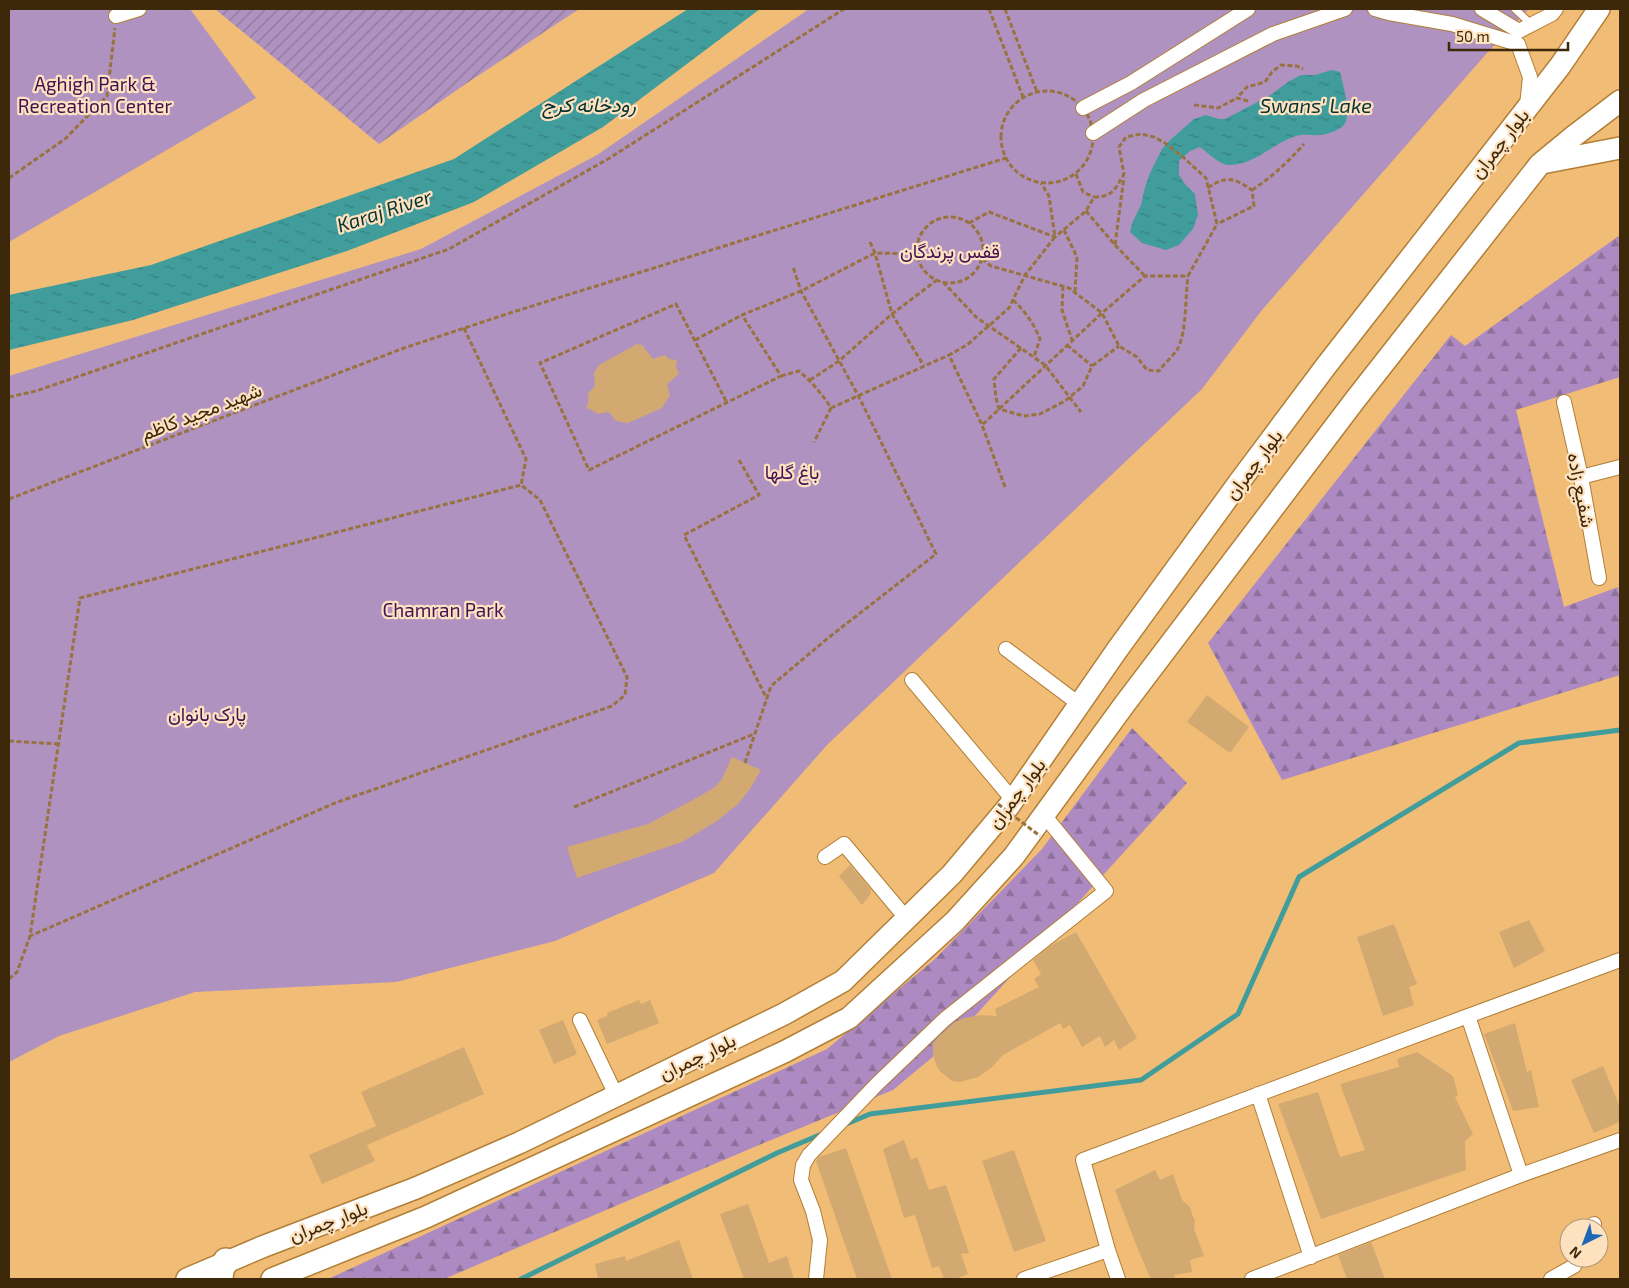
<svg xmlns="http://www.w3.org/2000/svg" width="1629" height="1288" font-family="'Exo 2',Vazirmatn,sans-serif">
  <defs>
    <pattern id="forest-firs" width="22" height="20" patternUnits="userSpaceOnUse" patternTransform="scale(1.25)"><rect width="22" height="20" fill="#ad8ac1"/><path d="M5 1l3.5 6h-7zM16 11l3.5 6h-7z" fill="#8e719b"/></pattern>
    <pattern id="garden-furrows" width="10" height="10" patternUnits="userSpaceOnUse" patternTransform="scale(1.25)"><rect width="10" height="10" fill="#b092c0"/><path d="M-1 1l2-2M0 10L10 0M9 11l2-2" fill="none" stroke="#90779a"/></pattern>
    <pattern id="water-ripples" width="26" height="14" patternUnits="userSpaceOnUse" patternTransform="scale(1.25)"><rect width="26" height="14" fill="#409d9c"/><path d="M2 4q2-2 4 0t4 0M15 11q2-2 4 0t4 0" fill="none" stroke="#37807d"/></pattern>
  </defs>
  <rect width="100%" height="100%" fill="#f1bc75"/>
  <path fill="#b092c0" d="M9 9H190L256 98 9 242Z
    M809 9H1529L1487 53 1262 310 1202 389 827 745 714 873 555 941 396 982 195 992 59 1036 9 1062V376L421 249 597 155Z"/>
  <path fill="url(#forest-firs)" d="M1620 235V377L1516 410 1564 607 1618 587 1620 602V675L1282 780 1208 643 1451 335 1465 346Z
    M1132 728 1187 783 953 1040 893 1090 759 1145 444 1279H328L827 1049 935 959 1042 849Z"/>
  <path fill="url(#garden-furrows)" d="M215 9H579L467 83 379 144Z"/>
  <path fill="url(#water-ripples)" d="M688 9H760L603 127 474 202 347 251 133 320 9 350V295L151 265 454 159Z
    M1332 70 1340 72C1343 85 1352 114 1344 125 1340 130 1326 135 1319 135 1313 136 1306 134 1300 135 1274 141 1257 165 1229 165 1220 165 1208 153 1200 147L1190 151 1179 161V175L1185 184 1195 194 1198 215 1193 229 1179 245 1166 250 1142 243 1130 232 1133 221 1141 205 1145 187 1150 173 1162 149 1168 142 1194 119 1206 115 1219 119H1225L1269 96 1288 82 1301 75H1315Z"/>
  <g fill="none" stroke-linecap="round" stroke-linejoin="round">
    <path stroke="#409d9c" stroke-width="5" d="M844 1125 870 1114 1141 1080 1238 1014 1299 877 1519 743 1620 730
      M521 1279 777 1153 824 1133"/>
  </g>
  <path fill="#d3a972" d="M637 344 642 345 653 359 665 355 669 359 677 360 676 367 679 374 667 384 670 395 662 408 628 423 616 421 609 412 598 414 592 410 586 408 589 400 588 393 595 386 594 373 599 365Z
    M1207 695 1249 727 1230 753 1187 722Z
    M732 757 761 770 750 789 738 804 717 821 682 842 577 878 567 847 648 824 700 796 715 787 722 779Z
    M850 865 871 890 870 895 862 905 839 876Z
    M1529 920 1545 951 1514 968 1499 932Z
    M1394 924 1417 984 1409 987 1414 1005 1383 1016 1357 937Z
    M1076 932 1137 1038 1119 1050 1114 1040 1105 1047 1100 1036 1082 1047 1070 1025 1063 1029 1060 1023 1003 1055 991 1068 978 1077 960 1082 952 1081 941 1072 937 1067 933 1055V1044L938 1037 955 1022 964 1018 981 1015 997 1016 995 1009 1039 987 1034 979 1041 974 1033 960 1050 946Z
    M639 1000 641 1004 650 1000 659 1023 607 1044 597 1020 607 1016V1013Z
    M563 1020 577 1054 554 1064 539 1030Z
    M1515 1023 1527 1072 1531 1070 1539 1107 1513 1111 1484 1034Z
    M464 1047 484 1094 367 1145 375 1161 322 1184 309 1155 376 1126 361 1092Z
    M1417 1052 1453 1076 1458 1095 1455 1097 1473 1134 1465 1141 1466 1170 1321 1219 1278 1104 1318 1092 1340 1157 1365 1150 1340 1084 1399 1067 1397 1059Z
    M1603 1066 1620 1107V1122L1594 1133 1571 1080Z
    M904 1140 911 1160 917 1157 929 1190 946 1185 969 1253 961 1254 968 1274 955 1279H944L939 1266 932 1268 915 1215 904 1218 883 1149Z
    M846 1148 892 1279H857L816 1161 819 1157Z
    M1014 1150 1046 1241 1014 1252 982 1161Z
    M1155 1170 1160 1180 1173 1174 1182 1200 1190 1207 1192 1214 1195 1221 1194 1229 1204 1256 1190 1260 1192 1272 1174 1275 1175 1279H1151L1139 1252 1115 1190Z
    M748 1204 769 1263 787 1256 794 1279H744L720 1214Z
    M679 1240 693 1279H598L595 1264 625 1256 626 1261Z
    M1371 1242 1385 1279H1347L1338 1255Z"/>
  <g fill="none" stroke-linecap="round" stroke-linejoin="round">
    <g stroke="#b17f37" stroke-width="9">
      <path id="lane" d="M1515 9 1531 24"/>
    </g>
    <g stroke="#b17f37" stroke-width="16">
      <path id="street" d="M1375 9 1389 13 1452 24 1518 44 1530 77 1527 106
        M1482 9 1519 31
        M116 16 139 9
        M1519 31 1552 14 1556 9
        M1083 108 1131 83 1248 9
        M1093 133 1144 100 1273 34 1345 9
        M1564 402 1581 477 1599 578
        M1581 477 1620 467
        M1006 649 1079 704
        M912 680 1013 800
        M825 857 844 844 906 918
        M1468 1016 1620 960
        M580 1020 616 1095
        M1258 1094 1311 1257
        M1521 1175 1620 1140
        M1592 1228 1594 1224
        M1108 1250 1118 1279
        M816 1279 820 1240 813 1211 801 1180 803 1165 809 1155 877 1084 945 1019 1106 891 1044 815
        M1024 1279 1108 1250 1083 1160 1468 1016 1521 1175 1252 1279
        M1551 1279 1574 1266 1578 1258"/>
    </g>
    <g stroke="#b17f37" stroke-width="24">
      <path id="primary" d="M1542 163 1620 148
        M187 1279 262 1247 416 1188 519 1143 784 1014 843 981 952 874 1009 806 1117 650 1240 481 1326 366 1560 66 1599 9
        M272 1279 426 1217 784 1052 849 1018 955 921 1014 856 1124 705 1355 400 1540 164 1574 136 1620 101"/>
    </g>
    <g stroke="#b17f37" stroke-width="28">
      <path id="highway" d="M220 1279 221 1269 226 1261"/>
    </g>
    <path stroke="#987340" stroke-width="3" stroke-dasharray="5 2.5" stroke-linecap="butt" d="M989 9 1023 97
      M1005 9 1037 92
      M1001 137a46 46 0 1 1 92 0a46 46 0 1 1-92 0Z
      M1248 101 1237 98 1247 87 1265 82 1272 72 1281 65 1297 66 1303 69
      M1194 105 1218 108 1237 98
      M1076 174 1083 192 1094 197
      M9 178 65 139 107 96 115 28
      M1208 188C1226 175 1234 178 1252 190L1254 206 1217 224
      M1252 190C1272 177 1288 162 1304 144
      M1086 211 1115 245 1124 177
      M917 250a33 33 0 1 1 66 0a33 33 0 1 1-66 0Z
      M969 223 989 212 1055 237 1086 211 1094 197C1113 197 1115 189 1124 174L1119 147 1126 137 1141 134 1154 137 1165 143 1184 158 1206 178 1217 224 1188 276H1145L1102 313 982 425
      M1064 230 1077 257 1075 292
      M870 242 875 253 892 314 924 366
      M1115 245 1145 276
      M982 259 991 266 1069 288 1102 313 1119 346 1137 357 1147 370 1159 371C1164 364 1172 357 1177 350 1187 333 1185 297 1188 276
      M943 282 976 317 1045 365 1081 412
      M1063 286 1062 310 1072 340
      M1013 300C1025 311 1034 324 1040 339L1034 357
      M464 328 526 459 521 485
      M695 340 742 315 801 291 875 253 918 254
      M1067 345 1092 366
      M1021 348 994 379 996 398 999 409 1024 416 1040 414 1065 401 1083 386 1092 366 1119 346
      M781 376 799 371C812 382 822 394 831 408L814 442
      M810 380 839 361 892 314 937 280
      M9 397 36 391 449 249 608 159 844 9
      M726 401 676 304 540 363 589 470 781 376 742 315
      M831 408 949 355
      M739 460 759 495 684 535 767 699
      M1005 487 982 425 949 355 967 345 1009 308 1025 275 1055 237 1049 196 1041 183
      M9 499 404 348 513 312 1006 158
      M9 741 58 744
      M745 763 771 686 828 638 936 554 859 397 801 291 793 267
      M574 807 754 734
      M9 979 17 972 30 936 80 598 521 485 540 500 627 677 625 695 612 706 335 803 30 936"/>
    <use href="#lane" stroke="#fff" stroke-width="7"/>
    <use href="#street" stroke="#fff" stroke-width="14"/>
    <use href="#primary" stroke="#fff" stroke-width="21"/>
    <use href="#highway" stroke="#fff" stroke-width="25"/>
    <path stroke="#987340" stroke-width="3" stroke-dasharray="5 2.5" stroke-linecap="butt" d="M998 804 1040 836"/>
  </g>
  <g text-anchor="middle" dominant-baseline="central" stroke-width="4.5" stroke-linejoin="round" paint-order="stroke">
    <g font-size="19" fill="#401254" stroke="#fee2c0">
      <text x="95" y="83">Aghigh Park &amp;<tspan x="95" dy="22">Recreation Center</tspan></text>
      <text x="950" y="250">قفس پرندگان</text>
      <text x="792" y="471">باغ گلها</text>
      <text x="443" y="609">Chamran Park</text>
      <text x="207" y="713">پارک بانوان</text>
    </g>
    <g font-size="19" fill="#3d2809" stroke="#fee2c0">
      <text transform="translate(1499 143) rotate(-52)">بلوار چمران</text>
      <text transform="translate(201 411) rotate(-21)">شهید مجید کاظم</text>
      <text transform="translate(1253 464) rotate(-53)">بلوار چمران</text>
      <text transform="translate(1582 490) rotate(79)">شفیع زاده</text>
      <text transform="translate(1016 793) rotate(-53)">بلوار چمران</text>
      <text transform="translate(697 1056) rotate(-26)">بلوار چمران</text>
      <text transform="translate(328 1221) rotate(-21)">بلوار چمران</text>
    </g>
    <g font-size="20" font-style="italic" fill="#063433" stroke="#fee2c0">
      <text x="589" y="104">رودخانه کرج</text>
      <text x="1316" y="105">Swans' Lake</text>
      <text transform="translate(384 210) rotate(-18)">Karaj River</text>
    </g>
  </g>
  <rect width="1629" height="1288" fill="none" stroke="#3d2809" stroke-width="20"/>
  <g transform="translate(1584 1243) rotate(222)"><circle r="24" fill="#fee2c0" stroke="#b19877"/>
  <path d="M0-4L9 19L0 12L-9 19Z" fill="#1b68b7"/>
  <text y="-8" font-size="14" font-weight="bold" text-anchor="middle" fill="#3d2809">N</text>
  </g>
  <path d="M1449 42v8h119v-8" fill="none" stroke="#3d2809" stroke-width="2.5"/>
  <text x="1456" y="42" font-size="15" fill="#3d2809" stroke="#fee2c0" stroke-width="4" paint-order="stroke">50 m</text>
</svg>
